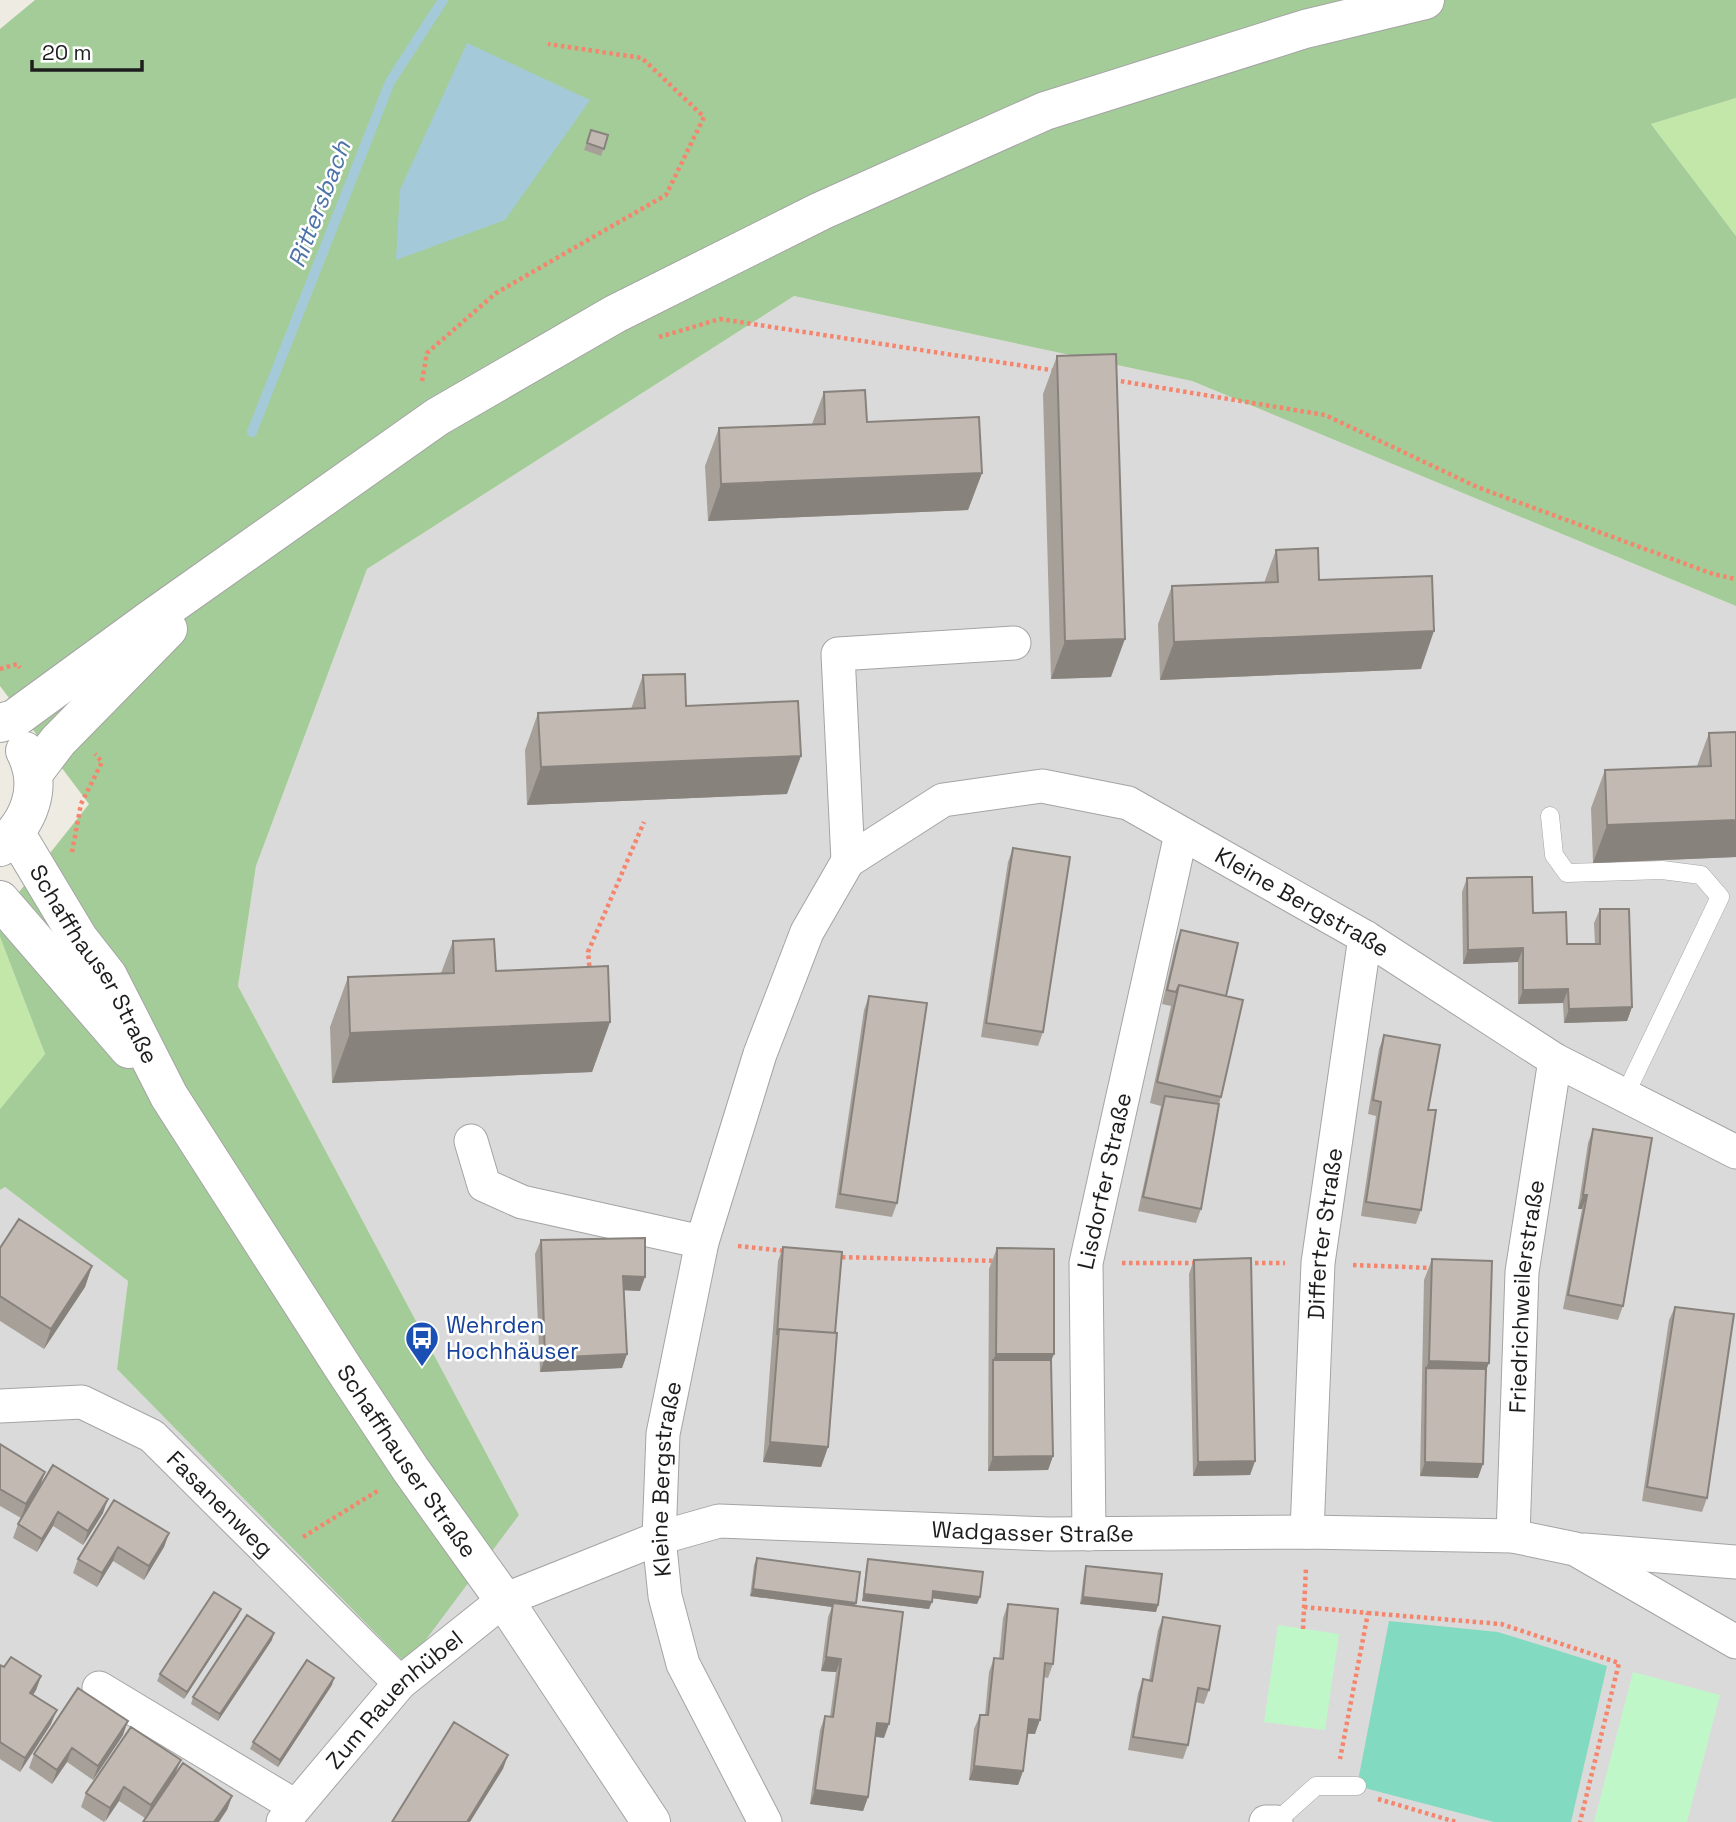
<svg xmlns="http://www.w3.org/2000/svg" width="1736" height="1822" font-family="'Space Grotesk',sans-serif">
  <rect width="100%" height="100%" fill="#eeebe3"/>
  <path fill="#dbdada" d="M794 296 1192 381 1736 606V1822H0V1190L5 1187 128 1281 117 1369 519 1515 238 986 256 866 367 569Z"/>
  <path fill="#c3e7a9" d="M1736 98V236L1651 124Z
    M0 937 45 1054 0 1109Z"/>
  <path fill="#a4cc98" d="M35 0H1736V98L1651 124 1736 236V606L1192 381 794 296 367 569 256 866 238 986 519 1515 407 1665 117 1369 128 1281 5 1187 0 1190V1109L45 1054 0 937V916L89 804 0 686V29Z"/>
  <path fill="#c0f7c9" d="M1278 1625 1339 1634 1325 1730 1264 1722Z
    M1633 1672 1720 1695 1687 1822H1594Z"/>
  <path fill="#82dbc0" d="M1389 1621 1498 1632 1607 1666 1571 1822H1494L1357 1786Z"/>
  <path fill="#a4cada" d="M467 43 590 100 505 220 396 260 400 190Z"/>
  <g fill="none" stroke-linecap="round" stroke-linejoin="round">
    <path stroke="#a4cada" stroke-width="10" d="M252 432 390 82 443 0"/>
    <g stroke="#a4a4a4" stroke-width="19">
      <path id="service" d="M1550 816 1554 855 1567 873 1662 870 1701 875 1720 897 1624 1097
        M1276 1822 1316 1786H1357"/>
    </g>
    <g stroke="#a4a4a4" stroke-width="35">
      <g id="minor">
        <path d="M848 861 838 654 1014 643"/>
        <path d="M471 1141 484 1185 522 1202 702 1242"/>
        <path id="s1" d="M0 1406 82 1402 152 1436 400 1683"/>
        <path id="s2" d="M1307 1532 1318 1263 1365 937"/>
        <path id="s3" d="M1089 1534 1086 1263 1181 834"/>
        <path id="s4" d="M1513 1536 1522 1272 1555 1060"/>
        <path d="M1584 1550 1736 1562"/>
        <path d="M99 1688 295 1806"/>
        <path id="s5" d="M283 1822 400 1683 504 1600 659 1538 719 1521 1049 1534 1307 1532 1513 1536 1575 1549 1736 1642"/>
        <path id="s6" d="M765 1822 683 1664 665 1596 659 1538 663 1434 702 1242 760 1054 807 932 848 861 943 800 1042 786 1128 803 1365 937 1555 1060 1736 1152"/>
        <path d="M1266 1822H1276"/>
      </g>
    </g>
    <g stroke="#a4a4a4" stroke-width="40">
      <g id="tertiary">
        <path d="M0 723 14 719 151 619 437 417 615 314 821 211 1045 111 1305 29 1425 0"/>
        <path d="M33 774 58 741 168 629"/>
        <path id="s7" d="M16 834 79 939 108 976 169 1096 344 1369 411 1470 504 1600 651 1822"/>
        <path d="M0 847C29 823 44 787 25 751"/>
        <path d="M0 900 129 1049"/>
      </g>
    </g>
    <path stroke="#f5856c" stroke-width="4.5" stroke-dasharray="3.5 3.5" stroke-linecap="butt" d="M659 337 720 319 1057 371
      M1114 380 1325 415 1477 487 1713 574 1736 579
      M422 381 427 353 496 293 666 195 704 117 642 58 548 44
      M0 669 17 664 20 668
      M72 852 81 804 102 762 95 754
      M590 973 588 952 644 822
      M738 1246 785 1251
      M835 1257 998 1261
      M1122 1263H1197
      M1248 1263H1285
      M1353 1265 1432 1268
      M303 1537 379 1490
      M1304 1607 1368 1613 1340 1759
      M1368 1613 1501 1624 1619 1663 1580 1822
      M1303 1629 1306 1568
      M1378 1799 1456 1822"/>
    <use href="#service" stroke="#fff" stroke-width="18"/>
    <use href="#minor" stroke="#fff" stroke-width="33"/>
    <use href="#tertiary" stroke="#fff" stroke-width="38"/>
  </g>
  <path fill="#a7a099" d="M591 130 608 135 601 156 584 150Z
    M1057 356 1111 677 1051 679 1043 394Z
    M824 392 867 422 982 473 968 510 708 521 705 466 719 428 812 424Z
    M1276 550 1319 580 1421 669 1160 680 1158 624 1172 586 1264 583Z
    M643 675 686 706 787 794 527 805 525 750 538 713 631 709Z
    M1736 732V857L1593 863 1591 808 1605 770 1697 766 1709 733Z
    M1013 848 1043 1032 1038 1046 981 1037 1008 862Z
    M1467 878 1533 913 1567 944H1595L1594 923 1600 909 1632 1007 1627 1021 1564 1023 1563 1003 1518 1004V962L1463 964 1462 892Z
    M1181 930 1226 996 1221 1097 1219 1104 1201 1209 1196 1223 1138 1211 1161 1106 1150 1103 1171 1006 1162 1004 1176 943Z
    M453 941 496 971 610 1022 592 1072 332 1083 330 1027 348 977 441 973Z
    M869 996 897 1203 892 1217 835 1208 864 1010Z
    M1384 1035 1428 1110 1421 1210 1416 1224 1361 1216 1376 1116 1368 1114 1379 1049Z
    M1593 1129 1623 1306 1618 1320 1563 1309 1582 1209H1578L1588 1143Z
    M541 1240 640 1291 624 1290 627 1354 622 1368 540 1372 535 1254Z
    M783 1247 835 1333 828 1447 821 1467 763 1462 778 1261Z
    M0 1248 92 1266 85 1287 44 1349 0 1321Z
    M997 1248 1053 1456 1048 1470 988 1471 989 1269Z
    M1432 1259 1486 1369 1478 1478 1420 1476 1424 1280Z
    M1194 1260 1255 1461 1250 1475 1193 1476 1189 1274Z
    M1675 1307 1707 1498 1702 1512 1642 1501 1669 1320Z
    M0 1444 45 1472 40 1486 21 1518 0 1506Z
    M53 1465 103 1513 83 1545 53 1526 37 1552 13 1538 18 1524Z
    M169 1533 164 1547 144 1580 113 1561 97 1587 73 1573 78 1559Z
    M757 1558 855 1606 884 1738 876 1737 868 1797 863 1811 810 1804 820 1730 825 1716 830 1717 836 1672 821 1671 828 1617 832 1607 750 1596 754 1565Z
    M868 1559 980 1597 977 1604 932 1598 929 1609 862 1601 866 1567Z
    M1086 1566 1158 1605 1156 1612 1080 1604 1084 1573Z
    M1008 1604 1053 1664 1048 1678 1044 1677 1035 1734H1027L1023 1771 1018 1785 969 1780 974 1729 980 1715H985L989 1672 994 1658 999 1659 1003 1618Z
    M238 1616 184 1699 157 1681 160 1674Z
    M1163 1617 1209 1690 1204 1704 1195 1702 1188 1745 1183 1759 1128 1750 1138 1693 1143 1679 1149 1680 1158 1630Z
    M272 1640 218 1721 191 1704 193 1697Z
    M0 1665 4 1667 41 1676 36 1690 33 1695 51 1724 20 1772 0 1759Z
    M332 1685 278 1767 250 1749 253 1742Z
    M123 1735 93 1780 67 1762 52 1784 29 1768 34 1754Z
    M176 1772 232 1796 227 1810 145 1818 119 1801 104 1822 81 1807 86 1793Z"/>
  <path fill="#88827d" d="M982 473 968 510 708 521 721 484Z
    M1434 631 1421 669 1160 680 1174 642Z
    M1125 639 1111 677 1051 679 1065 641Z
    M801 756 787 794 527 805 541 767Z
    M1736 820V857L1593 863 1607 825Z
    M1523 948 1518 962 1463 964 1468 950Z
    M1568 989 1563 1003 1518 1004 1523 990Z
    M1632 1007 1627 1021 1564 1023 1569 1009Z
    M610 1022 592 1072 332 1083 350 1033Z
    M1583 1195H1587L1582 1209H1578Z
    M92 1266 85 1287 44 1349 51 1329Z
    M623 1276 645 1277 640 1291 618 1290Z
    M627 1354 622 1368 540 1372 545 1358Z
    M996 1354H1054L1046 1374 993 1360Z
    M1429 1361 1489 1363 1481 1383 1426 1368Z
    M770 1442 828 1447 821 1467 763 1462Z
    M1053 1456 1048 1470 988 1471 993 1457Z
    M1255 1461 1250 1475 1193 1476 1198 1462Z
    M1425 1462 1483 1464 1478 1478 1420 1476Z
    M45 1472 40 1486 21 1518 26 1504Z
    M108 1499 103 1513 83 1545 88 1531Z
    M58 1512 53 1526 37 1552 42 1539Z
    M169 1533 164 1547 144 1580 149 1566Z
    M118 1547 113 1561 97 1587 102 1573Z
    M753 1589 856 1603 853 1610 833 1603 832 1607 750 1596Z
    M933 1591 980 1597 977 1604 930 1598Z
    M864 1594 932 1602 929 1609 862 1601Z
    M1083 1597 1158 1605 1156 1612 1080 1604Z
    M241 1609 238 1616 184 1699 187 1692Z
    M274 1633 272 1640 218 1721 220 1714Z
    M826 1657 841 1659 836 1672 821 1671Z
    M41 1676 36 1690 25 1707 30 1693Z
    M334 1678 332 1685 278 1767 280 1760Z
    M57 1710 51 1724 20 1772 25 1758Z
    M1029 1719 1040 1720 1035 1734 1024 1733Z
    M128 1721 123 1735 93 1780 98 1766Z
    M877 1723 889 1724 884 1738 872 1736Z
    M72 1748 67 1762 52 1784 57 1770Z
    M508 1755 503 1769 470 1822H467Z
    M181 1760 175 1774 146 1819 151 1805Z
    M974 1766 1023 1771 1018 1785 969 1780Z
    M124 1787 119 1801 105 1822 110 1808Z
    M815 1790 868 1797 863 1811 810 1804Z
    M232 1796 227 1810 219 1822H214Z"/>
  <path fill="#c2bab2" stroke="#88827d" stroke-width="2" d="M591 130 608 135 604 149 587 143Z
    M1116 354 1125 639 1065 641 1057 356Z
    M865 390 867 422 979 417 982 473 721 484 719 428 825 424 824 392Z
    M1318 548 1319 580 1432 576 1434 631 1174 642 1172 586 1278 582 1276 550Z
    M685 674 686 706 798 701 801 756 541 767 538 713 645 708 643 675Z
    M1736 732V820L1607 825 1605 770 1711 766 1709 733Z
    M1013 848 1070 857 1043 1032 986 1023Z
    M1532 877 1533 913 1566 912 1567 944H1600V909H1629L1632 1007 1569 1009 1568 989 1523 990V948L1468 950 1467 878Z
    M1181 930 1238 943 1226 996 1179 985 1176 992 1167 990Z
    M494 939 496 971 608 966 610 1022 350 1033 348 977 454 973 453 941Z
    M1179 985 1243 1000 1221 1097 1157 1082Z
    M869 996 927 1003 897 1203 840 1194Z
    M1384 1035 1440 1045 1428 1110H1436L1421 1210 1366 1202 1381 1102 1373 1100Z
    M1165 1096 1219 1104 1201 1209 1143 1197Z
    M1593 1129 1652 1138 1623 1306 1568 1295 1587 1195H1583Z
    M19 1219 92 1266 51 1329 0 1296V1248Z
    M645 1238V1277L623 1276 627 1354 545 1358 541 1240Z
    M783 1247 842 1252 835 1333 779 1329 777 1335Z
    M997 1248 1054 1249V1354H996Z
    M1251 1258 1255 1461 1198 1462 1194 1260Z
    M1432 1259 1492 1261 1489 1363 1429 1361Z
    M1675 1307 1734 1314 1707 1498 1647 1487Z
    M779 1329 837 1333 828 1447 770 1442Z
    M993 1360H1051L1053 1456 993 1457Z
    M1426 1368 1486 1369 1483 1464 1425 1462Z
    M0 1444 45 1472 26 1504 0 1489Z
    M53 1465 108 1499 88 1531 58 1512 42 1539 18 1524Z
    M114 1500 169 1533 149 1566 118 1547 102 1573 78 1559Z
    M757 1558 860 1572 856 1603 753 1589Z
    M868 1559 983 1572 980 1597 933 1591 932 1602 864 1594Z
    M1086 1566 1162 1574 1158 1605 1083 1597Z
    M214 1592 241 1609 187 1692 160 1674Z
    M833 1603 903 1612 889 1724 877 1723 868 1797 815 1790 825 1716 833 1717 841 1659 826 1657Z
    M1008 1604 1058 1609 1053 1664 1045 1663 1040 1720 1029 1719 1023 1771 974 1766 980 1715H988L994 1658 1003 1659Z
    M247 1615 274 1633 220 1714 193 1697Z
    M1163 1617 1220 1626 1209 1690 1198 1688 1188 1745 1133 1737 1143 1679 1152 1681Z
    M11 1657 41 1676 30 1693 57 1710 25 1758 0 1742V1665L4 1667Z
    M307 1660 334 1678 280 1760 253 1742Z
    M78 1688 128 1721 98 1766 72 1748 57 1770 34 1754Z
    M454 1722 508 1755 467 1822H392Z
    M131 1727 181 1760 151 1805 124 1787 110 1808 86 1793Z
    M183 1763 232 1796 214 1822H143Z"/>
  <defs>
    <g id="bus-pin" transform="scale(1.75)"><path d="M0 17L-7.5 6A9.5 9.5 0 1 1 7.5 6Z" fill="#1a4fb4" stroke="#fff"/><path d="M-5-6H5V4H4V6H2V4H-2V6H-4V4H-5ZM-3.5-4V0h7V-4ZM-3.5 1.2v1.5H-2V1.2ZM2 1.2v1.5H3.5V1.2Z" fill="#fff"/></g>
  </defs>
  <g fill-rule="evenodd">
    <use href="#bus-pin" x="422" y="1338"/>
  </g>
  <g text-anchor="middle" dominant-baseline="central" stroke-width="5" stroke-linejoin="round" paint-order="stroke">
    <g font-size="23" fill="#1d1d1d" stroke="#fff">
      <text stroke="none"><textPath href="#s6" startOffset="1517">Kleine Bergstraße</textPath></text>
      <text stroke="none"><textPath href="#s7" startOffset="152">Schaffhauser Straße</textPath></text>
      <text stroke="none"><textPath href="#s3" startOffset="355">Lisdorfer Straße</textPath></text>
      <text stroke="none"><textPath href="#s2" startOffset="299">Differter Straße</textPath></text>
      <text stroke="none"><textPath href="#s4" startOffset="240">Friedrichweilerstraße</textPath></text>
      <text stroke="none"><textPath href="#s7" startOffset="740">Schaffhauser Straße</textPath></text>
      <text stroke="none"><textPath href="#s6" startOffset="366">Kleine Bergstraße</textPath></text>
      <text stroke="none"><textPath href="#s1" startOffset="256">Fasanenweg</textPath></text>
      <text stroke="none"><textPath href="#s5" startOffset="858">Wadgasser Straße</textPath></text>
      <text stroke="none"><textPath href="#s5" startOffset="166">Zum Rauenhübel</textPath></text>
    </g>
    <g font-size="23" fill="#164399" stroke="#fff" text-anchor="start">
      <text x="446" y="1325">Wehrden<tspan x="446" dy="26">Hochhäuser</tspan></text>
    </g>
    <g font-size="24" font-style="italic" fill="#4c74a9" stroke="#fff">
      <text transform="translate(319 204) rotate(-69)">Rittersbach</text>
    </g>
  </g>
  <path d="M32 60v10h110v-10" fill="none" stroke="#1d1d1d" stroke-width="3.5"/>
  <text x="42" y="60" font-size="21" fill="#1d1d1d" stroke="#ffffff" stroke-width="5" paint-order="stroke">20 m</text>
</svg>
